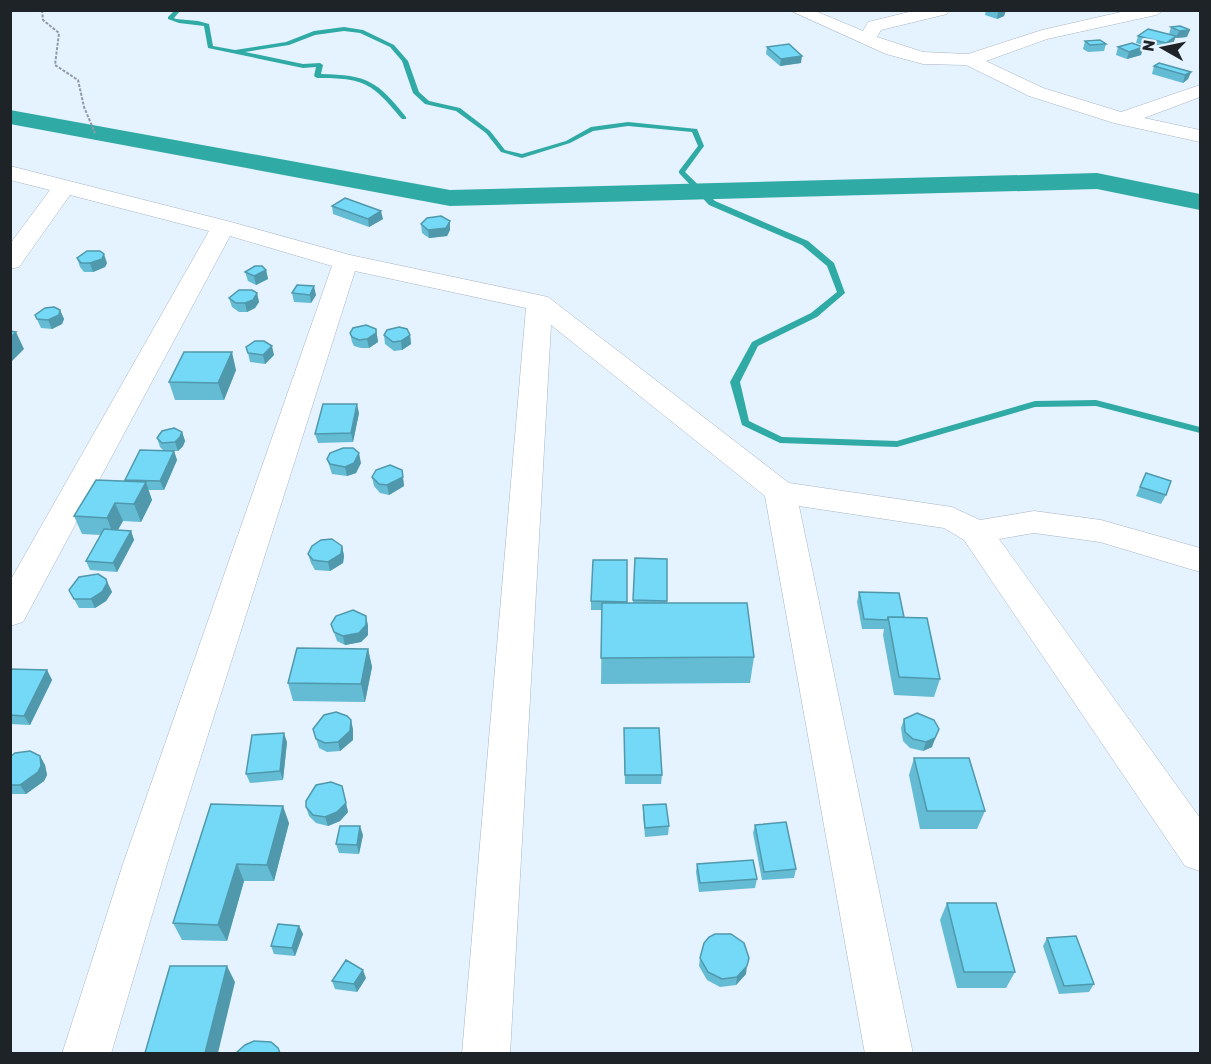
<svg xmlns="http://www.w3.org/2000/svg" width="1211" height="1064" font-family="Rubik,sans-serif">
  <rect width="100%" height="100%" fill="#e5f2ff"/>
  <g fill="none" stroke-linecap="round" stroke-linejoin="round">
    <path fill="#30aaa5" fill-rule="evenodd" d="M175 10H181L174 18 176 19 198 21 209 24 213 46 235 50 286 42 314 31 344 27 363 30 394 45 408 61 419 92 429 101 460 108 490 131 505 150 522 154 566 141 591 127 628 122 697 129 704 146 685 172 715 201 808 241 834 263 845 293 817 317 758 346 740 382 749 421 782 437 897 441 1035 401 1096 400 1200 427V433L1096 406 1035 407 897 447 780 443 742 425 730 382 752 342 811 313 837 292 827 266 802 245 709 205 679 173V171L698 146 692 132 628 126 593 131 570 143 522 158 501 152 486 133 456 111 425 104 413 93 402 61 390 47 360 33 344 31 315 35 289 45 245 52 303 64 320 63 323 65 321 74C368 75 377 81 406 117V119H402C372 83 365 78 317 78L314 76 316 67 303 68 208 48 204 26 179 23 168 19V17Z"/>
    <path fill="#30aaa5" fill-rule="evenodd" d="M10 110 450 190 1097 173 1200 194V210L1097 189 450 206 10 124Z"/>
    <g stroke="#a9b6c2" stroke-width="1">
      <path id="minor" d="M789 10H813L863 31 868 22 917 10H949L947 14 881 30 877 37 923 52 968 54 1042 30 1130 10H1164L1156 15 1047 39 986 61 1043 88 1121 112 1200 85V97L1144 118 1200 130V142L1114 123 1029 96 966 65 923 64 886 54Z
        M10 166 231 222 350 255 548 297 789 483 952 507 980 520 1034 511 1101 520 1200 548V572L1100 542 1034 533 999 539 1200 818V871L1185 866 964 540 944 528 799 506 913 1054H865L765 496 551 325 510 1054H462L526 308 355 271 167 864 111 1054H62L123 864 332 266 230 236 23 622 10 626V581L209 231 70 195 19 267 10 269V244L50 190 10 180Z"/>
    </g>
    <path stroke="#919aa4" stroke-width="2" stroke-dasharray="3 1.5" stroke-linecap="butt" d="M42 10 43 20 59 33 55 65 78 80 84 107 95 133"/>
    <use href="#minor" fill="#fff" fill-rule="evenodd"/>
  </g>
  <path fill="#63bbd4" d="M986 10H1006L1004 16 997 19 985 15Z
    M1171 27 1187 37 1175 38 1173 44 1163 50 1136 43 1138 36 1170 35 1169 34Z
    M1085 41 1106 44 1104 51 1088 52 1083 49Z
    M767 47 801 63 780 66 766 54Z
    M1118 47H1143L1141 55 1127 59 1116 55Z
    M1154 66 1191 72 1188 79 1183 83 1152 74Z
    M332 206 383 219 369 227 333 214Z
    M421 224 450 230 447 236 429 238 422 233Z
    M77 258 107 263 105 267 93 272H84L80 267Z
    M266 270 268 279 256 285 248 281 245 272Z
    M257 293 259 302 255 308 247 312H239L232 307 229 298Z
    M292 293 316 295 311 303 294 302Z
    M60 310 64 319 62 324 52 329 41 328 35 315Z
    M376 329 378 342 369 348H361L354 346 352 342 350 333Z
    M384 335H410L411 344 402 350 394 351 385 344Z
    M248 353 274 355 265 364 250 362Z
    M236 370 224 400H175L169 382Z
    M359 413 353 442 318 443 315 434Z
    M182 432 185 441 183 446 178 451H174L177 460 164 490H148L152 500 141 522 123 521 118 530 131 531 134 540 117 572 90 570 86 561 101 535 82 534 74 516 125 481V480L164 451 160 447 157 438Z
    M327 459 361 463 356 473 347 476 332 474Z
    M402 470 404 486 389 495 380 493 374 486 372 477Z
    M1146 473 1166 495 1161 504 1136 496Z
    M342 546 344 556 343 563 330 571 315 570 311 563 308 554Z
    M635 558 667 559V603L754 657 750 683 601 684 602 610H591V601L627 560V603H633Z
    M110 588 112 592 106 601 95 608H79L69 590Z
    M859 592 904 617 940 679 934 697 894 695 883 635 884 629H862L857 602Z
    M366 616 368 626V635L361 642 345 645 337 641 331 624Z
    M368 649 372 667 365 702 293 701 288 683Z
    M10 669 47 670 52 680 30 725 10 724Z
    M904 719 932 747 923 751 910 748 903 741 901 728Z
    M624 728 662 775 661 784H625Z
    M313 729H353V740L340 751 327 752 319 748Z
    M287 742 283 780 250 783 246 774Z
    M40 756 45 765 47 775 44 781 26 794H10V757Z
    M914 758 985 811 977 829H920L909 775Z
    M342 786 348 812 340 821 328 826 316 823 309 816 306 807Z
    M211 804 289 823 274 881H244L227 941 182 940 173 923Z
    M643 805 669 826 668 835 645 837 643 813Z
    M755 825 796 869 794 878 762 880 753 833Z
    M363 835 359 854 339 853 336 844Z
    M697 864 757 879 755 888 699 892 696 872Z
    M947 903 1015 972 1006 988H957L940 920Z
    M299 926 303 934 295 956 274 954 271 946Z
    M1047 938 1094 984 1089 992 1059 994 1043 946Z
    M700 958 746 974 736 985 720 987 707 980 699 966Z
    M366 978 357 992 335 989 332 981Z"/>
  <path fill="#5098ac" d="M1001 10H1006L1004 16 997 19 998 12Z
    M1190 30 1187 37 1176 38 1179 31Z
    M1176 36 1173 44 1163 50 1166 43Z
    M1143 47 1141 55 1127 59 1129 52Z
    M802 56 801 63 780 66 781 59Z
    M1191 72 1188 79 1183 83 1185 75Z
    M381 211 383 219 369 227 368 219Z
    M450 221V230L447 236 429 238 428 230Z
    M104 254 107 263 105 267 93 272 90 263Z
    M266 270 268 279 256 285 254 276Z
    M314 286 316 295 311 303 310 295Z
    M257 293 259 302 255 308 247 312 245 303Z
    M60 310 64 319 62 324 52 329 48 320Z
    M376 329 378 342 369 348 367 339Z
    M16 332 24 349 10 363V338Z
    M410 335 411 344 402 350 401 341Z
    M272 346 274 355 265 364 263 355Z
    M232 352 236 370 224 400 218 383Z
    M357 404 359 413 353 442 351 433Z
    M182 432 185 441 183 446 178 451 175 442Z
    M174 451 177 460 164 490 160 481Z
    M359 453 361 463 356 473 347 476 345 467Z
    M402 470 404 486 389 495 387 485Z
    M146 482 152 500 141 522 134 504Z
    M115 503 123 521 114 536 107 518Z
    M131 531 134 540 117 572 113 563Z
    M342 546 344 556 343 563 330 571 328 562Z
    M106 579 112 592 106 601 95 608 91 599Z
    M366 616 368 626V635L361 642 345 645 343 636Z
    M368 649 372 667 365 702 361 684Z
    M47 670 52 680 30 725 24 716Z
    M351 720 353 729V740L340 751 338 742Z
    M939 729 932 747 923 751 926 742Z
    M284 733 287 742 283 780 280 771Z
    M40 756 45 765 47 775 44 781 26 794 20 785Z
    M342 786 348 812 340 821 328 826 325 817Z
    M283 806 289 823 274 881 267 865Z
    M360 826 363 835 359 854 357 845Z
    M237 864 244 881 227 941 218 925Z
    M299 926 303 934 295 956 292 948Z
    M227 966 235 982 218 1053H205Z
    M747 966 746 974 736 985 737 977Z
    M363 970 366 978 357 992 354 984Z"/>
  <path fill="#73d9f6" stroke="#5098ac" stroke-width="1.5" d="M1180 26 1190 30 1179 31 1171 27Z
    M1148 29 1176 36 1166 43 1138 36Z
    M1100 40 1106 44 1090 45 1085 41Z
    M1132 43 1143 47 1129 52 1118 47Z
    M789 44 802 56 781 59 767 47Z
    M1159 63 1191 72 1185 75 1154 66Z
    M345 198 381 211 368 219 332 206Z
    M441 216 450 221 446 228 428 230 421 224 427 218Z
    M87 251H100L104 254 102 259 90 263H81L77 258Z
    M255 266H262L266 270 254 276 245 272Z
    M297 285 314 286 310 295 292 293Z
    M239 290H252L257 293 253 300 245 303H236L229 298Z
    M54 307 60 310 59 315 48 320 37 319 35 315 45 308Z
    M366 325 376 329V333L367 339 359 340 352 337 350 333 353 328Z
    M399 327 407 329 410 335 401 341 393 342 384 335 387 330Z
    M10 331 16 332 10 338Z
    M255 341H264L272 346 263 355 248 353 246 347Z
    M184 352H232L218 383 169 382Z
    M323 404H357L351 433 315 434Z
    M174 428 182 432 180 437 175 442 162 443 157 438 162 431Z
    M343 448H353L359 453 354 463 345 467 330 464 327 459 330 453Z
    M140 450 174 451 160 481 125 480Z
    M390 465 402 470 403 477 387 485 379 484 372 477 376 470Z
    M1146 473 1171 481 1166 495 1140 487Z
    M96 480 146 482 134 504 115 503 107 518 74 516Z
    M104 529 131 531 113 563 86 561Z
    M332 539 342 546 341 554 328 562 313 560 308 554 312 546 321 540Z
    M635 558 667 559V601L633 600Z
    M593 560H627V602L591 601Z
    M98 574 106 579 107 583 102 592 91 599H74L69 590 79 577Z
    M859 592 899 593 904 617H888L887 620 864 619Z
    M602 603H747L754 657 601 658Z
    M353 610 366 616V625L359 633 343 636 334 632 331 624 336 616Z
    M888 617 927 618 940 679 899 677Z
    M297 648 368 649 361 684 288 683Z
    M10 669 47 670 24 716 10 715Z
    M336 712 347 716 351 720 350 731 338 742 325 743 316 739 313 729 324 715Z
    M917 713 934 720 939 729 935 738 926 742 913 739 905 732 904 719Z
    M624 728H659L662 775H625Z
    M284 733 280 771 246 774 252 735Z
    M30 751 40 756 41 766 38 772 20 785H10V757L15 753Z
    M914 758H969L985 811H927Z
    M331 782 342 786 346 803 337 812 325 817 313 815 306 807V801L316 785Z
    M211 804 283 806 267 865 237 864 218 925 173 923Z
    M666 804 669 826 645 828 643 805Z
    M786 822 796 869 764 872 755 825Z
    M340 826H360L357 845 336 844Z
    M753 860 757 879 700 883 697 864Z
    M947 903H996L1015 972H964Z
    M278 924 299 926 292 948 271 946Z
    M715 934H731L744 943 749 958 747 966 737 977 722 979 708 972 700 958 704 943 709 937Z
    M1076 936 1094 984 1064 986 1047 938Z
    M346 960 363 970 354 984 332 981Z
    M170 966H227L205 1053H145Z
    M254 1041 271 1042 278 1048 280 1053H236L245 1045Z"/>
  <rect width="1211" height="1064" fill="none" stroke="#1e2328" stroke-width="24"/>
  <g transform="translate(1163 48) rotate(279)" stroke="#e5f2ff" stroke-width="4.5" paint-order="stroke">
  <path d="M0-4.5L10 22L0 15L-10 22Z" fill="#1e2328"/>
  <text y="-9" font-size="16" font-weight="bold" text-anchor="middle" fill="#1e2328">N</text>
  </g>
</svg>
